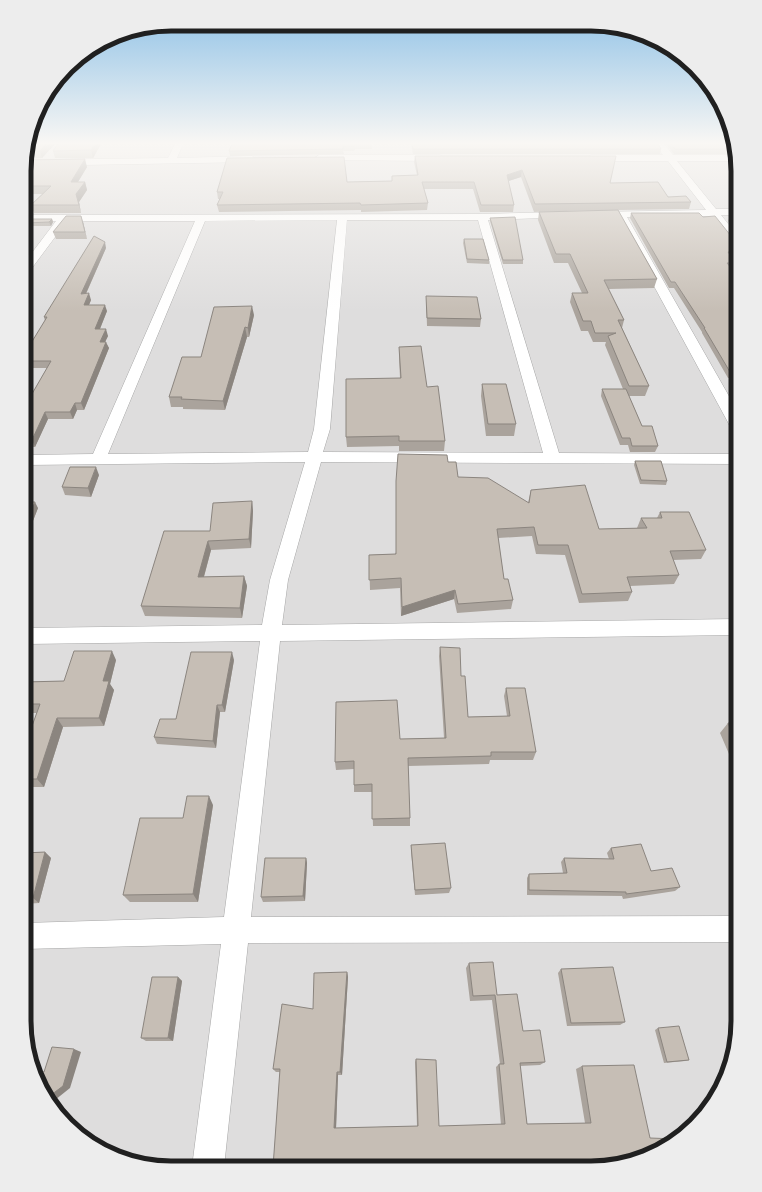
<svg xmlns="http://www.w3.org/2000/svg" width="762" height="1192" font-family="Poppins,sans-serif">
  <rect width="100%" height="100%" fill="#f2eee6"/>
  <path fill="#dedddd" d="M28 144H733L738 171V1031L730 1068 713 1103 688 1132 647 1157 591 1168 152 1167 115 1157 82 1138 55 1111 35 1077 24 1021 25 152Z"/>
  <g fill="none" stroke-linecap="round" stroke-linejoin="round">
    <g stroke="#a7a7a7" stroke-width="1">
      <path id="street" d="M175 144H183L177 158 252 156 256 159 252 162 25 166V160L168 158Z
        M655 144H664L673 155H735V161H677L716 209H738V215H721L738 236V246L734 245 711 216 627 217 738 412V431L733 429 730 426 617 218H594L589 215 594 212 706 210 668 161H591L587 158 591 155H663Z
        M319 155H440L444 158 440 161 316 160 315 158Z
        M564 212 569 215 568 217 488 220 559 453 738 454V464L321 462 288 580 282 625 738 619V635L280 641 251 917 738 916V942L248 943 224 1167H192L221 944 24 949V923L224 917 260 641 25 644V628L262 625 270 580 305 462 25 465V455L93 454 195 221H67L29 272 25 273V262L56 221H25V215L482 214ZM337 220 314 429 308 452 108 454 205 221ZM347 220H478L543 453 323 452 330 429Z"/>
    </g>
    <use href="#street" fill="#fff" fill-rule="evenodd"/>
  </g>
  <path fill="#aaa39c" d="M28 144H55L42 158 25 159V152Z
    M101 144 93 158H55L53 151Z
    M232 144H372V149H355L354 151H343L344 154 230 156 229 151Z
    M411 144H658L661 149 660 154H413Z
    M666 144H733L734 154H674Z
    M415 156 610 183 691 202 689 209 618 210 657 279 654 288 609 289 624 320 622 328 649 386 645 396H629L642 426 658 446 655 452H630L628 445H620L601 396 602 389H623L605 345 606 342H593L588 331H581L570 302 572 293H582L568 263H554L538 220 539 212 598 210 534 212 521 177 508 181 514 205 513 212H480L473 189H424L428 203 427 210 361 212V210L219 212 217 205 220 199H218L217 192 347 182 392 181V176L417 175 414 162Z
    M25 160 87 167 78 182H85L87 190 79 202 81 213H34L31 205 43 194H25Z
    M631 213 703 217 735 241 738 242V257H732L736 263 734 268H732L738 276V378H728L702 333V332L674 288H669L630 218Z
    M730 216H738V234L728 221Z
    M490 218 523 260V264H503L490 221Z
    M25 219H52L53 222 51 226H25Z
    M83 222 87 239H56L53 232Z
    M464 239 489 260V264L467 263 463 243Z
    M106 248 86 294 91 300 89 305 107 311 100 329 108 336 105 342 109 348 84 410H77L73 419H48L35 447H25V406L47 368H25V353L45 321 44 317Z
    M426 296 481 319 480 327 427 326Z
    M254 315 249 337H247L225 410 183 409V407H171L169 397 201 357Z
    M399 347 427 387 445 441 444 451H399V446L347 447 346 437 400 378 399 357Z
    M482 384 516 424 514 436H486L481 396Z
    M635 461 667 481 666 485 640 484 634 465Z
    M448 462 458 477 528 503 531 490 599 529 637 528 641 518H657L660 512 706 550 701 559 673 560 679 575 674 584 630 586 632 592 628 601 579 603 565 555 536 554 532 536 498 538 504 579 513 600 511 609 457 613 454 599 401 616 400 588 370 590 369 555 395 554Z
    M99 475 91 497 65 495 62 487Z
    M252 501 253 511 251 548 211 550 204 577 244 576 247 586 242 618 145 616 141 606 210 531Z
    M25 502 38 508 29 531H25Z
    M440 647 461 676 468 717 507 716 504 696 506 688 536 752 533 760H490L489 764 408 766 410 818V826H373L372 792H354V769L336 770 335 762 400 739 444 738 439 656Z
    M116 660 110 684 114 690 104 726 63 727 44 787H24V748L37 713H24V682L64 681Z
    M234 660 225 712H220L216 748 157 744 154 737 176 719Z
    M728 723H738V761H732L720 733Z
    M213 805 198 902H130L123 895 183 818Z
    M411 845 451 888 449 893 415 895 411 851Z
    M611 848 680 887 675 891 623 899 622 896 527 895V878L529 874 563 873 561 862 564 858 609 859 607 853Z
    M45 852 51 858 39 903 24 904V853Z
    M306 858 307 863 305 901 263 902 261 897Z
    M469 963 497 995 545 1062 540 1065 520 1066 527 1124 585 1123 576 1069 582 1066 650 1138 273 1167 280 1072H276L273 1069 313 1009 347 972 348 977 342 1075H338L336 1128 417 1126 415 1062 416 1059 439 1126 501 1125 496 1067 499 1064H500L492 1000 470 1001 466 968Z
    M561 969 625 1022 620 1025 567 1026 558 973Z
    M178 977 182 981 173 1041H146L141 1038Z
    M658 1028 689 1060 685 1061 664 1063 655 1030Z"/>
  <path fill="#8b857f" d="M46 144H55L42 158 40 151Z
    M95 144H101L93 158 91 150Z
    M85 159 87 167 73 190 71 182Z
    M522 170 521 177 506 182 507 175Z
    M85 182 87 190 79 202 81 213 76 194Z
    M81 216 83 222 87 239 85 232Z
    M52 219 53 222 51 226 49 222Z
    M105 242 106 248 83 300 81 294Z
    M89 293 91 300 86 312 84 305Z
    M105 305 107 311 97 336 95 329Z
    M252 306 254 315 249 337 248 328Z
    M245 327 247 337 225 410 223 401Z
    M106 329 108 336 102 348 100 342Z
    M106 342 109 348 84 410 81 403Z
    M75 403 77 410 73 419 70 412Z
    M45 412 48 419 35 447 32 440Z
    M96 467 99 475 91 497 88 488Z
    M252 501 253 511 251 548 249 539Z
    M35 502 38 508 29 531 25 524Z
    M208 541 211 550 201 587 198 577Z
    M244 576 247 586 242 618 240 608Z
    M455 590 454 599 401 616 402 607Z
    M112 651 116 660 110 684 114 690 104 726 99 718 103 681Z
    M232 652 234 660 225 712 222 705Z
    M217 705 220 712 216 748 213 741Z
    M57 718 63 727 44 787 37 779Z
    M209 796 213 805 198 902 193 894Z
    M45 852 51 858 39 903 33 898Z
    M306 858 307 863 305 901 303 896Z
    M347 972 348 977 342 1075 340 1072Z
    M178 977 182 981 173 1041 168 1038Z
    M74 1049 81 1052 70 1088 50 1104 47 1098Z
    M337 1072 338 1075 336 1129 334 1128Z"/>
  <path fill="#c6beb5" stroke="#8b857f" d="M28 144H46L40 151H25Z
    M58 144H95L91 150 53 151Z
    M232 144H355L354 146H343V149L229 151Z
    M412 144H658L661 149H413Z
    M671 144H733L734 149H675Z
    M415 156H616L610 183 658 182 668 197 686 196 691 202 535 204 522 170 507 175 514 205H481L474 182H422L428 203 361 205 360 203 217 205 223 192H217L227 158 344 157 347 182 392 181V176L418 175Z
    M85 159 71 182H85L76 194 79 205H31L51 186H25V160Z
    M618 210 657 279 604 280 624 320H618L649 386H629L608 336 616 333H595L591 321H583L572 293H588L570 254H556L539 212Z
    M631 213H699L703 217 715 216 735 241 738 242V251L728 252 736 263H727L738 276V372H730L704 328H705L675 282H671Z
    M66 216H81L85 232H53Z
    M730 216H738V226Z
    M515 217 523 260H503L490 218Z
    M25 219H52L49 222 25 223Z
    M94 236 105 242 81 294 89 293 84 305H105L95 329H106L100 342H106L81 403H75L70 412H45L32 440H25V406L51 361H25V353L47 317H44Z
    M464 239H483L489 260 467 259Z
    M426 296 477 297 481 319 427 318Z
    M252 306 248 328 245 327 223 401 181 399 182 397H169L182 357H201L214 307Z
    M421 346 427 387 438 386 445 441H399V436L346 437V379L401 378 399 347Z
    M482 384H506L516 424H488Z
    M602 389H626L642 426H652L658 446H632L630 438H622Z
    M398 454 447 455 448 462H456L458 477 488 478 529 503 531 490 585 485 599 529 647 528 641 518H662L660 512H689L706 550 670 551 679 575 627 577 632 592 582 594 568 545H538L534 527 497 529 504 579H508L513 600 458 604 455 590 402 607 401 578 369 580V555L396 554V481Z
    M635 461H661L667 481 641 480Z
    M70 467H96L88 488 62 487Z
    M252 501 249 539 208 541 198 577 244 576 240 608 141 606 164 531H210L213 503Z
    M25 502H35L25 524Z
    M440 647 460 648 461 676H465L468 717 510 716 506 688H525L536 752H491V756L408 758 410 818 372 819V784L354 785V761L335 762 336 702 397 700 400 739 446 738Z
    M74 651H112L103 681H109L99 718H57L37 779H24V748L40 704H24V682L64 681Z
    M191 652H232L222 705H217L213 741 154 737 160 719H176Z
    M728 723H738V748Z
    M187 796H209L193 894 123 895 140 818H183Z
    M445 843 451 888 415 890 411 845Z
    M641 844 651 871 672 868 680 887 626 894V892L529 890V874L567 873 564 858 614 859 611 848Z
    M45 852 33 898H24V853Z
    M265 858H306L303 896 261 897Z
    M493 962 497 995 517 994 523 1031 540 1030 545 1062 520 1063 527 1124 591 1123 582 1066 634 1065 650 1138 676 1139 647 1157 591 1168 273 1167 280 1069H273L282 1004 313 1009 314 973 347 972 340 1072H337L334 1128 418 1126 416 1059 436 1060 439 1126 505 1124 499 1064H504L495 995 473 996 469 963Z
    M613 967 625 1022 571 1023 561 969Z
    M152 977H178L168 1038H141Z
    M679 1026 689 1060 667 1062 658 1028Z
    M52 1047 74 1049 63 1086 47 1098 35 1077 34 1070 44 1072Z"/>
  <linearGradient id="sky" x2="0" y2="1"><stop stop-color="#8cc0e6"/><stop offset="0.46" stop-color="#f9f7f4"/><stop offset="1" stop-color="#f9f7f4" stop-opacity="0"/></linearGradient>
  <rect width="762" height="311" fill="url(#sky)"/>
  <path d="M0 0H762V1192H0ZM171 31H591A140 140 0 0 1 731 171V1021A140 140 0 0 1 591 1161H171A140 140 0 0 1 31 1021V171A140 140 0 0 1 171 31Z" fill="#ededed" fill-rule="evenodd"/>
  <path fill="none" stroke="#202020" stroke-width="5" d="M171 31H591A140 140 0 0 1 731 171V1021A140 140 0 0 1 591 1161H171A140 140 0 0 1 31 1021V171A140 140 0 0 1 171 31Z"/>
</svg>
